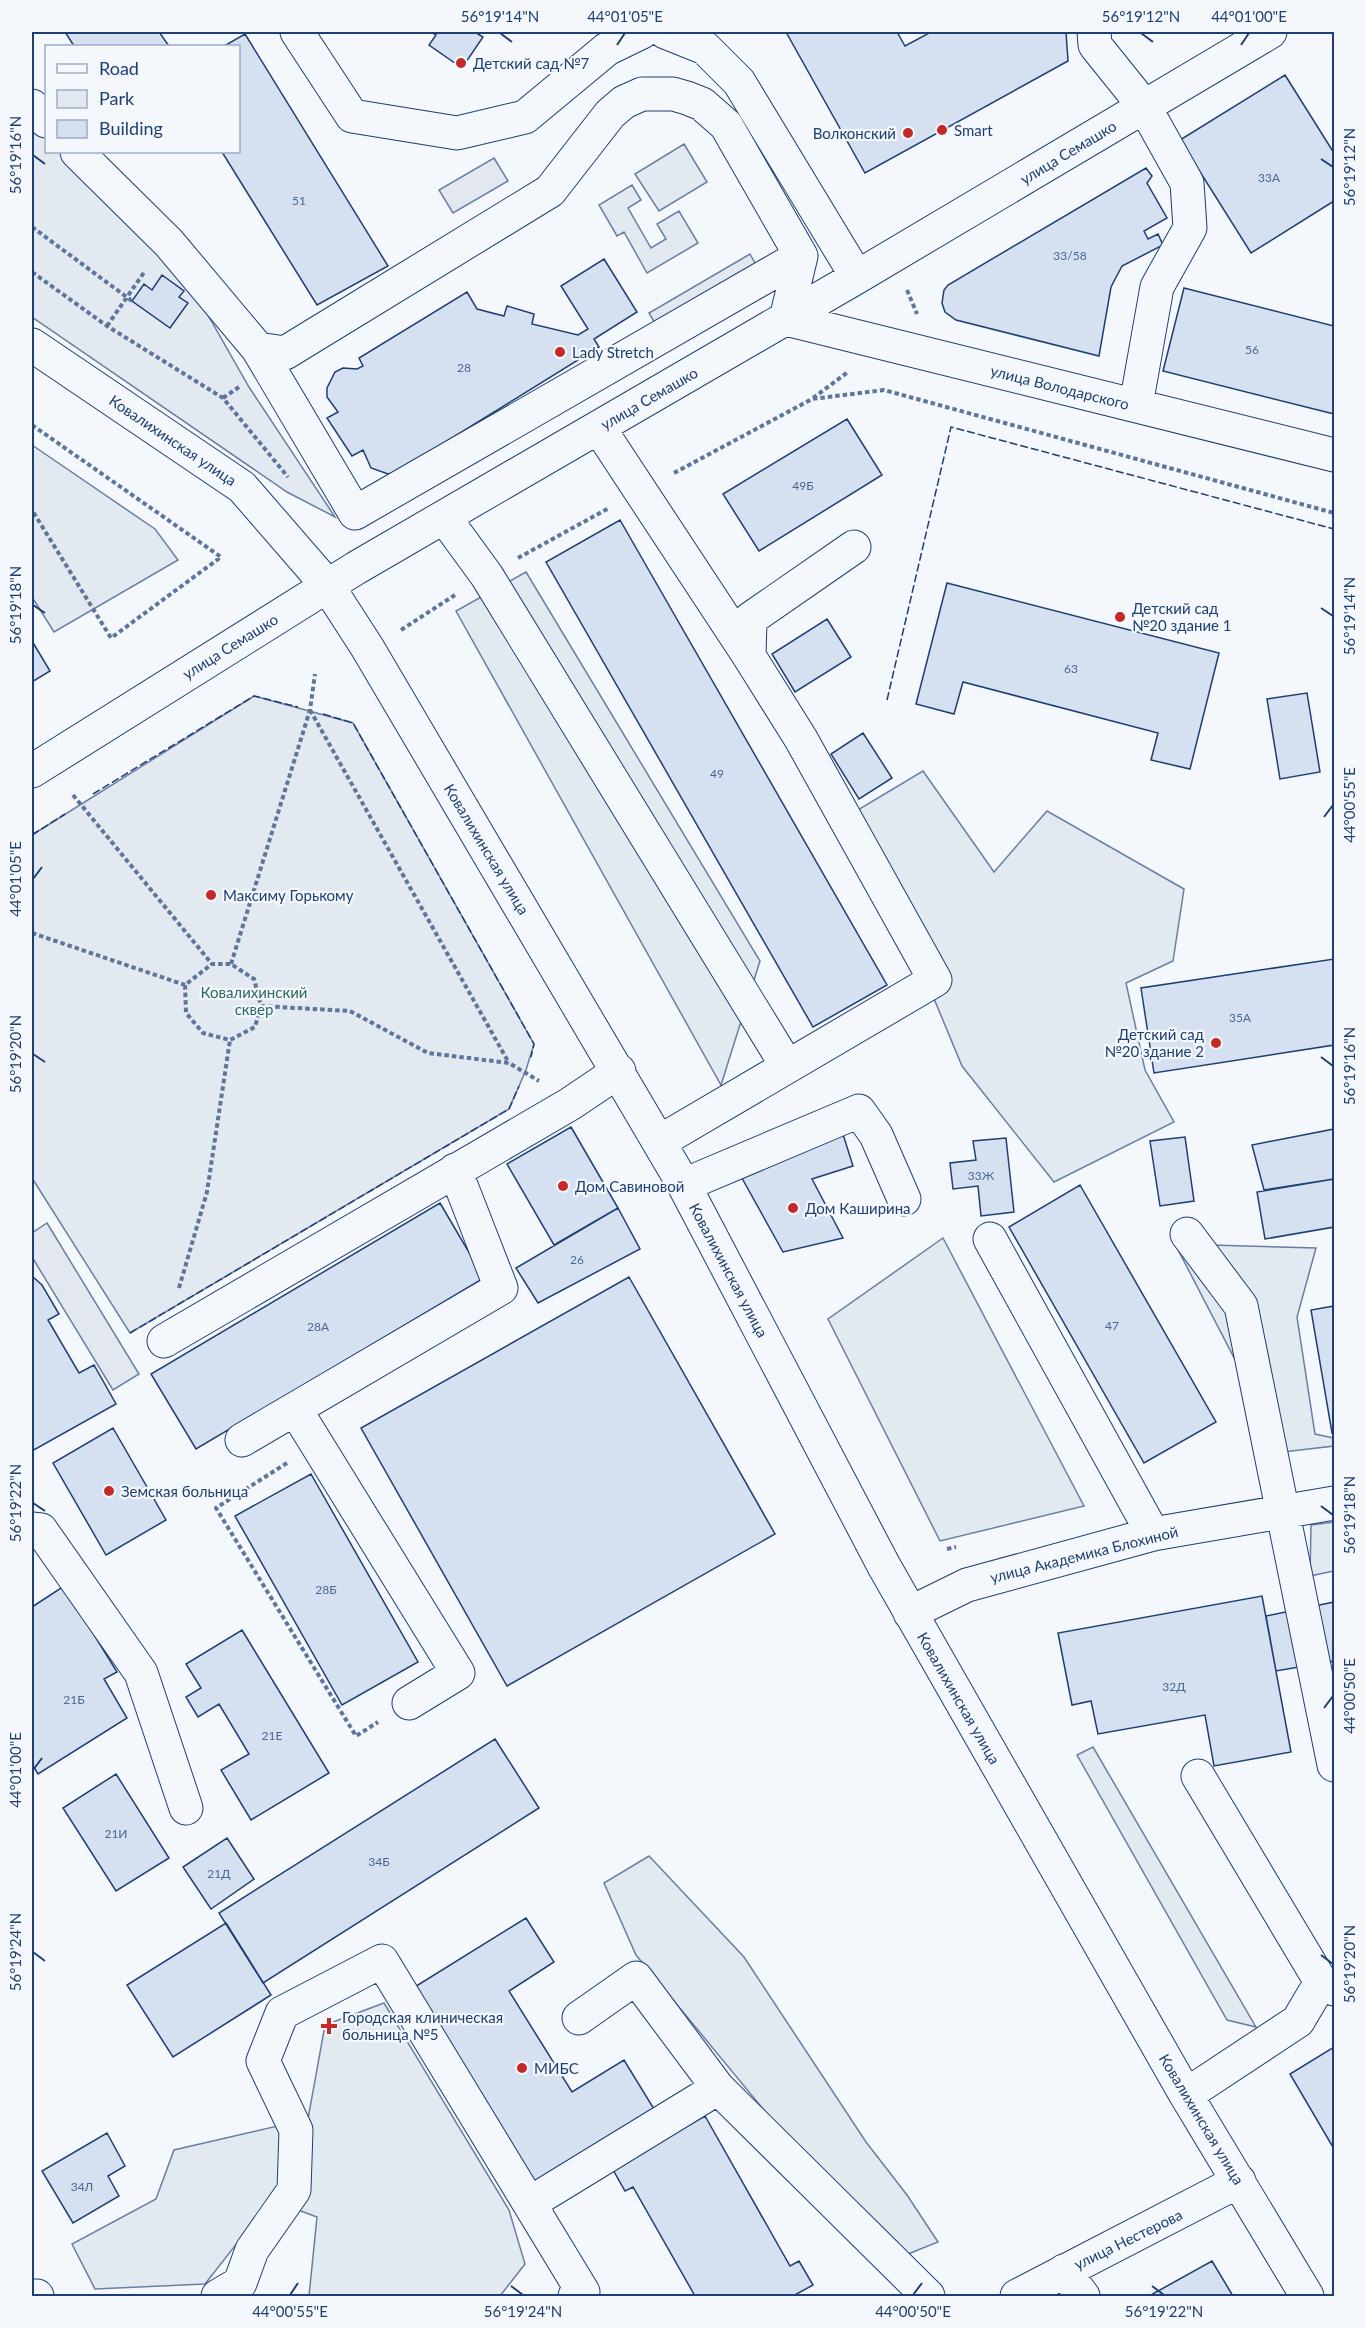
<svg xmlns="http://www.w3.org/2000/svg" width="1366" height="2328" font-family="Lato,sans-serif">
  <rect width="100%" height="100%" fill="#f4f7fb"/>
  <path fill="#e3e9f0" stroke="#687fa3" stroke-width="1.5" d="M32 112 46 127V152H72L205 310 249 387 335 517 287 492 32 317Z
    M684 144 707 182 659 211 635 174Z
    M632 185 641 200 628 208 651 248 666 239 657 224 679 211 698 243 647 273 624 232 617 236 599 205Z
    M32 445 155 529 178 560 54 632 32 597Z
    M526 572 760 961 721 1085 456 611Z
    M254 696 353 723 534 1044 526 1070 509 1109 130 1333 32 1178V835Z
    M923 771 994 872 1047 811 1184 889 1173 961 1126 983 1145 1070 1174 1122 1054 1182 962 1066 856 811Z
    M943 1238 1084 1506 940 1541 828 1319Z
    M1175 1244 1316 1248 1297 1317 1315 1434 1334 1438V1446L1283 1452Z
    M1334 1522V1571L1310 1576 1311 1525Z
    M1093 1747 1256 2027 1227 2020 1077 1755Z
    M649 1856 744 1957 866 2142 907 2195 938 2242 908 2254 787 2138 636 1955 604 1883Z
    M384 2003 509 2210 525 2264 500 2296H309L317 2217 271 2200 205 2284 95 2289 72 2244 156 2199 174 2150 308 2119 325 2025Z"/>
  <path fill="#e3e8f0" stroke="#687fa3" stroke-width="1.5" d="M494 158 508 181 453 213 439 190Z
    M750 254 762 276 662 335 649 313Z
    M47 1223 139 1374 113 1390 32 1257V1233Z"/>
  <path fill="#d5e0f0" stroke="#1d3f73" stroke-width="1.5" d="M65 32H159L169 46H74Z
    M431 32H475L483 37 462 68 429 45 436 35Z
    M786 32H897L905 46 931 32H1066L1068 61 865 173Z
    M245 34 388 266 317 305 222 152H238V46H224Z
    M1285 75 1334 153V201L1251 253 1180 140Z
    M1146 168 1152 176 1147 183 1167 218 1144 231 1148 239 1158 234 1163 245 1122 266 1111 287 1099 356 956 320 945 312 942 303 944 290 948 285Z
    M604 259 637 312 594 339 599 347 397 472 388 474 371 468 363 450 352 456 327 418 338 412 327 397V388L335 372 343 368 357 369 363 366 359 358 467 292 477 309 504 316 507 306 534 314 532 324 578 335 588 329 561 286Z
    M162 275 184 291 179 297 188 303 170 328 132 301 144 284 152 290Z
    M1184 288 1334 326V414L1163 371Z
    M847 419 882 475 759 551 723 494Z
    M620 520 887 985 813 1027 546 562Z
    M947 583 1219 653 1190 769 1151 760 1158 733 963 682 954 714 916 704Z
    M827 619 851 657 795 692 772 654Z
    M32 641 50 671 32 682Z
    M1307 693 1320 772 1280 779 1267 699Z
    M863 733 892 778 859 799 831 754Z
    M1334 959V1045L1154 1073 1141 988Z
    M571 1127 618 1208 554 1245 507 1164Z
    M1334 1129V1179L1264 1190 1252 1145Z
    M842 1131 853 1166 812 1179 843 1238 783 1252 738 1171Z
    M1185 1137 1194 1201 1160 1206 1150 1141Z
    M1006 1138 1014 1212 981 1216 978 1186 953 1189 950 1163 976 1160 973 1141Z
    M1334 1179V1227L1265 1239 1257 1192Z
    M1080 1185 1216 1422 1144 1463 1009 1227Z
    M440 1203 484 1278 196 1449 151 1374Z
    M618 1208 640 1249 538 1303 516 1268Z
    M32 1276 42 1285 59 1314 48 1320 79 1373 94 1365 116 1404 32 1451Z
    M629 1277 775 1534 507 1686 361 1428Z
    M1334 1306V1432L1332 1433 1311 1310Z
    M113 1428 166 1520 106 1555 53 1463Z
    M311 1474 418 1662 342 1705 235 1516Z
    M64 1586 117 1672 104 1679 127 1718 38 1774 32 1764V1607Z
    M1262 1596 1291 1752 1214 1766 1205 1715 1098 1734 1091 1701 1072 1705 1058 1633Z
    M1334 1602V1661L1276 1671 1266 1616Z
    M242 1630 329 1773 251 1820 221 1770 249 1754 219 1704 198 1717 186 1697 201 1688 186 1664Z
    M495 1739 539 1808 263 1983 219 1913Z
    M116 1774 169 1858 116 1891 63 1808Z
    M227 1838 254 1879 211 1909 183 1867Z
    M526 1918 554 1962 509 1991 572 2092 624 2060 654 2109 534 2183 413 1988Z
    M226 1923 271 1995 173 2057 127 1985Z
    M1334 2047V2149L1290 2074Z
    M705 2116 790 2266 799 2261 813 2285 793 2296H695L633 2187 625 2191 612 2168Z
    M107 2133 125 2166 108 2176 119 2196 73 2223 42 2171Z
    M1212 2261 1233 2296H1149Z"/>
  <g fill="none" stroke-linecap="round" stroke-linejoin="round">
    <g stroke="#1d3f73" stroke-width="35">
      <path id="minor" d="M297 32 352 116 457 133 525 117 607 49 642 32
        M665 32 705 48 739 82 857 277
        M1094 32 1095 45 1144 106 1187 183 1190 228 1157 287 1136 405
        M32 106 46 121
        M77 152 169 243 258 349 285 353 550 191 610 114 624 102 642 94H673L687 98 702 104 726 125 801 256 786 319 1334 455
        M32 345 242 487 327 585 367 647 684 1185 884 1566 1186 2095 1307 2296
        M258 349 355 513 801 256
        M599 428 749 656
        M444 517 487 576 787 1066
        M32 771 356 568 857 277 1270 32
        M659 1142 935 980 801 739 749 656 750 619 854 547
        M684 1185 859 1111 876 1135 904 1199
        M1187 1234 1241 1306 1334 1765
        M990 1239 1153 1534
        M164 1341 570 1104 619 1071
        M295 1409 458 1673 409 1703
        M242 1440 501 1288 455 1170
        M32 1529 41 1530 141 1673 186 1808
        M910 1613 967 1585 1153 1534 1334 1503
        M1198 1776 1321 1982 1334 1989
        M579 2018 636 1978 718 2088 928 2296
        M1186 2095 1298 2021 1321 1982
        M530 2203 718 2088
        M1064 2271 1083 2296
        M35 2296H37
        M218 2296 240 2283 252 2250 294 2190 296 2130 263 2061 282 2013 382 1961 583 2292 575 2296
        M1017 2296 1239 2181"/>
    </g>
    <path stroke="#5e769c" stroke-width="4" stroke-dasharray="4.5 3" stroke-linecap="butt" d="M32 227 132 301
      M32 272 107 326 223 398 288 477
      M907 290 917 314
      M107 326 145 271
      M223 398 239 387
      M813 398 848 372
      M32 425 221 557 111 638 32 510
      M674 473 812 399 884 390 1334 513
      M518 558 609 508
      M401 630 455 595
      M310 710 509 1063
      M73 795 212 964
      M32 933 185 985
      M231 964 310 710 315 674
      M261 1006 255 1027 230 1040 203 1033 186 1013 185 985 212 964H231L254 979 261 1006 350 1011 428 1053 509 1063 539 1081
      M179 1288 207 1192 230 1040
      M287 1463 216 1508 356 1736 378 1722
      M947 1549 956 1547"/>
    <use href="#minor" stroke="#f4f7fb" stroke-width="33"/>
    <path stroke="#1d3f73" stroke-width="1.5" stroke-dasharray="8 3" stroke-linecap="butt" d="M887 700 951 427 1334 529
      M323 714 353 723 534 1044 531 1057
      M93 794 254 696 298 707
      M32 835 65 814
      M130 1333 509 1109 519 1086"/>
  </g>
  <path fill="none" stroke="#1d3f73" stroke-width="2" d="M500 33 512 42M1141 33 1153 42M617 45 625 33M1241 45 1249 33M33 155 45 164M1321 159 1333 167M33 605 45 613M1321 608 1333 616M1324 817 1333 805M33 879 42 867M33 1054 45 1062M1321 1057 1333 1066M33 1503 45 1511M1321 1506 1333 1515M1324 1708 1333 1696M33 1770 42 1758M33 1952 45 1961M1321 1955 1333 1964M511 2286 523 2295M1152 2286 1164 2295M290 2295 298 2283M913 2295 922 2283"/>
  <g fill="#c62828" stroke="#f4f7fb" stroke-width="2">
    <circle cx="461" cy="63" r="6"/>
    <circle cx="942" cy="130" r="6"/>
    <circle cx="908" cy="133" r="6"/>
    <circle cx="560" cy="352" r="6"/>
    <circle cx="1120" cy="617" r="6"/>
    <circle cx="211" cy="895" r="6"/>
    <circle cx="1216" cy="1043" r="6"/>
    <circle cx="563" cy="1186" r="6"/>
    <circle cx="793" cy="1208" r="6"/>
    <circle cx="109" cy="1491" r="6"/>
    <path d="M326 2017h6v6h6v6h-6v6h-6v-6h-6v-6h6z"/>
    <circle cx="522" cy="2068" r="6"/>
  </g>
  <g text-anchor="middle" dominant-baseline="central" stroke-width="4.5" stroke-linejoin="round" paint-order="stroke">
    <g font-size="12" fill="#4b6792">
      <text x="1269" y="177">33А</text>
      <text x="299" y="200">51</text>
      <text x="1070" y="255">33/58</text>
      <text x="1252" y="349">56</text>
      <text x="464" y="367">28</text>
      <text x="803" y="485">49Б</text>
      <text x="1071" y="668">63</text>
      <text x="717" y="773">49</text>
      <text x="1240" y="1017">35А</text>
      <text x="981" y="1175">33Ж</text>
      <text x="577" y="1259">26</text>
      <text x="1112" y="1325">47</text>
      <text x="318" y="1326">28А</text>
      <text x="326" y="1589">28Б</text>
      <text x="1174" y="1686">32Д</text>
      <text x="74" y="1699">21Б</text>
      <text x="272" y="1735">21Е</text>
      <text x="116" y="1833">21И</text>
      <text x="379" y="1861">34Б</text>
      <text x="219" y="1873">21Д</text>
      <text x="82" y="2186">34Л</text>
    </g>
    <g font-size="15" fill="#1d3f73" stroke="#f4f7fb" text-anchor="start">
      <text x="473" y="63">Детский сад №7</text>
      <text x="954" y="130">Smart</text>
      <text x="896" y="133" text-anchor="end">Волконский</text>
      <text x="572" y="352">Lady Stretch</text>
      <text x="1132" y="608">Детский сад<tspan x="1132" dy="17">№20 здание 1</tspan></text>
      <text x="223" y="895">Максиму Горькому</text>
      <text x="1204" y="1034" text-anchor="end">Детский сад<tspan x="1204" dy="17">№20 здание 2</tspan></text>
      <text x="575" y="1186">Дом Савиновой</text>
      <text x="805" y="1208">Дом Каширина</text>
      <text x="121" y="1491">Земская больница</text>
      <text x="342" y="2017">Городская клиническая<tspan x="342" dy="17">больница №5</tspan></text>
      <text x="534" y="2068">МИБС</text>
    </g>
    <g font-size="15" fill="#1d3f73" stroke="#f4f7fb">
      <text transform="translate(1068 152) rotate(-31)">улица Семашко</text>
      <text transform="translate(1060 387) rotate(14)">улица Володарского</text>
      <text transform="translate(649 398) rotate(-30)">улица Семашко</text>
      <text transform="translate(173 440) rotate(34)">Ковалихинская улица</text>
      <text transform="translate(230 646) rotate(-32)">улица Семашко</text>
      <text transform="translate(487 849) rotate(59)">Ковалихинская улица</text>
      <text transform="translate(729 1270) rotate(62)">Ковалихинская улица</text>
      <text transform="translate(1084 1554) rotate(-14)">улица Академика Блохиной</text>
      <text transform="translate(959 1698) rotate(60)">Ковалихинская улица</text>
      <text transform="translate(1202 2119) rotate(59)">Ковалихинская улица</text>
      <text transform="translate(1128 2239) rotate(-26)">улица Нестерова</text>
    </g>
    <g font-size="15" fill="#2c6c60" stroke="#f4f7fb">
      <text x="254" y="992">Ковалихинский<tspan x="254" dy="17">сквер</tspan></text>
    </g>
  </g>
  <rect width="1366" height="2328" fill="none" stroke="#f4f7fb" stroke-width="66"/>
  <rect x="45" y="45" width="195" height="108" fill="#f4f7fb" stroke="#9eadc5" stroke-width="1.5"/>
  <rect x="57" y="64" width="30" height="9" fill="#f4f7fb" stroke="#9eadc5" stroke-width="1.5"/>
  <text x="99" y="75" font-size="18" fill="#1d3f73">Road</text>
  <rect x="57" y="90" width="30" height="18" fill="#e3e9f0" stroke="#9eadc5" stroke-width="1.5"/>
  <text x="99" y="105" font-size="18" fill="#1d3f73">Park</text>
  <rect x="57" y="120" width="30" height="18" fill="#d5e0f0" stroke="#9eadc5" stroke-width="1.5"/>
  <text x="99" y="135" font-size="18" fill="#1d3f73">Building</text>
  <rect x="33" y="33" width="1300" height="2262" fill="none" stroke="#1d3f73" stroke-width="2"/>
  <g font-size="15" text-anchor="middle" fill="#1d3f73">
    <text x="500" y="22">56°19'14"N</text>
    <text x="625" y="22">44°01'05"E</text>
    <text x="1141" y="22">56°19'12"N</text>
    <text x="1249" y="22">44°01'00"E</text>
    <text transform="translate(16 155) rotate(-90)" y="5">56°19'16"N</text>
    <text transform="translate(1350 167) rotate(-90)" y="5">56°19'12"N</text>
    <text transform="translate(16 605) rotate(-90)" y="5">56°19'18"N</text>
    <text transform="translate(1350 616) rotate(-90)" y="5">56°19'14"N</text>
    <text transform="translate(1350 805) rotate(-90)" y="5">44°00'55"E</text>
    <text transform="translate(16 879) rotate(-90)" y="5">44°01'05"E</text>
    <text transform="translate(16 1054) rotate(-90)" y="5">56°19'20"N</text>
    <text transform="translate(1350 1066) rotate(-90)" y="5">56°19'16"N</text>
    <text transform="translate(16 1503) rotate(-90)" y="5">56°19'22"N</text>
    <text transform="translate(1350 1515) rotate(-90)" y="5">56°19'18"N</text>
    <text transform="translate(1350 1696) rotate(-90)" y="5">44°00'50"E</text>
    <text transform="translate(16 1770) rotate(-90)" y="5">44°01'00"E</text>
    <text transform="translate(16 1952) rotate(-90)" y="5">56°19'24"N</text>
    <text transform="translate(1350 1964) rotate(-90)" y="5">56°19'20"N</text>
    <text x="290" y="2317">44°00'55"E</text>
    <text x="523" y="2317">56°19'24"N</text>
    <text x="913" y="2317">44°00'50"E</text>
    <text x="1164" y="2317">56°19'22"N</text>
  </g>
</svg>
